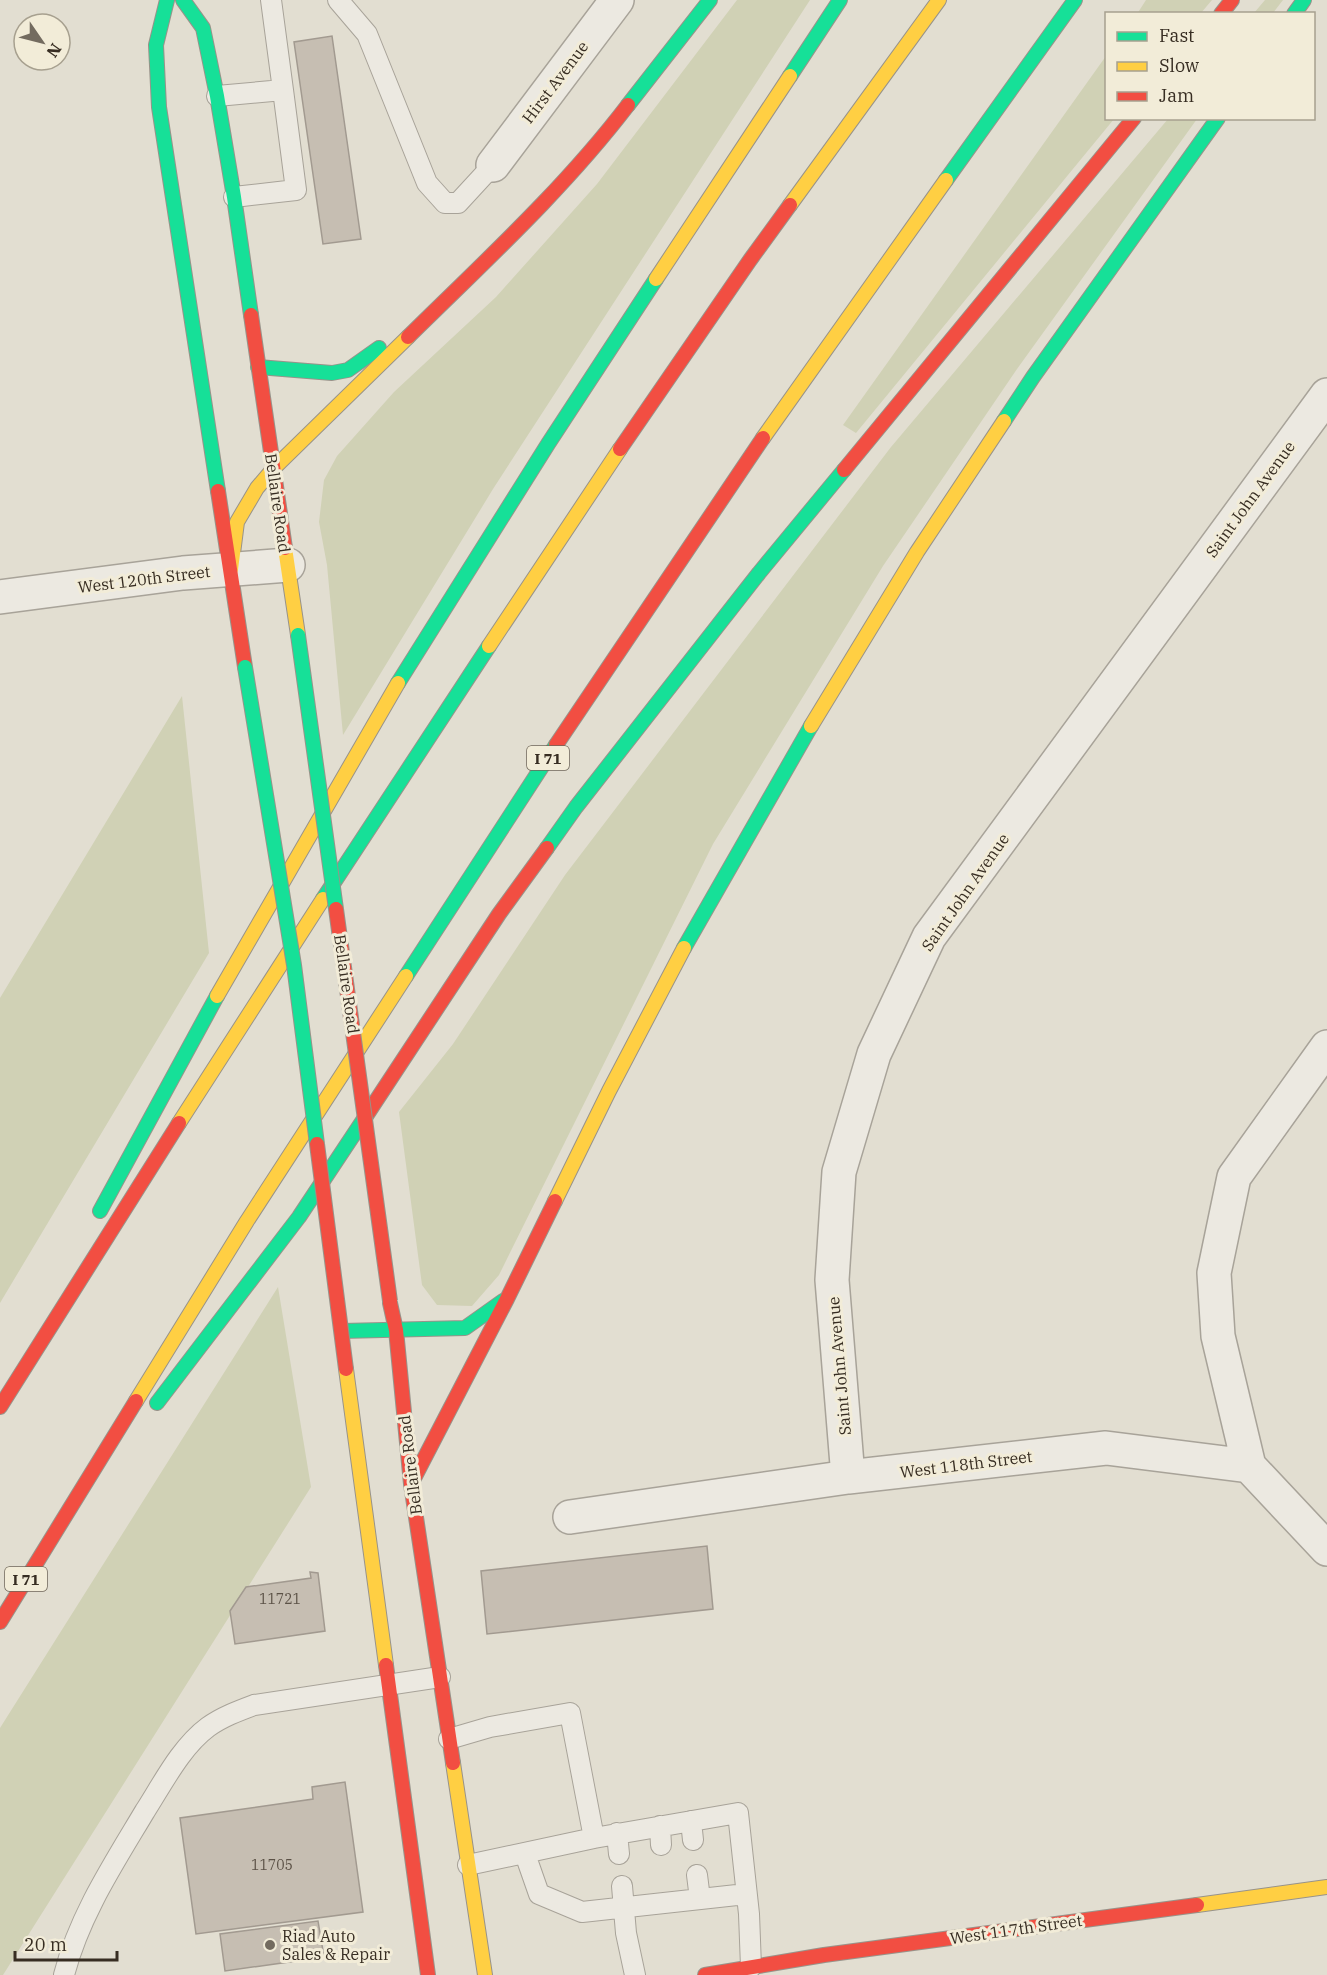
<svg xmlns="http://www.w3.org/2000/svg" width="1327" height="1975" font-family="'IBM Plex Serif',serif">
  <rect width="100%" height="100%" fill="#e2ded1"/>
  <path fill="#d0d1b5" d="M737 0H810L493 489 343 735 327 565 319 522 324 480 337 456 394 392 496 297 597 184Z
    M1146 0H1212L1201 13 1137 14Z
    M1265 0H1283L1273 13H1254Z
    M1106 56V118L1114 119 856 433 843 425Z
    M1168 119H1197L1017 369 883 566 713 844 499 1275 472 1306 437 1305 422 1285 399 1112 453 1044 565 875 891 447Z
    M182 696 209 953 0 1303V998Z
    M278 1287 311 1487 3 1975H0V1728Z"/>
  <path fill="#c6beb2" stroke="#a29a90" stroke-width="1.5" d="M332 36 361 239 323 244 294 42Z
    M707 1546 713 1609 487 1634 481 1571Z
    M310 1572 318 1573 325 1631 235 1644 230 1611 246 1587 311 1578Z
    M345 1782 363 1912 196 1934 180 1818 313 1799 312 1787Z
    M318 1921 324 1957 225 1971 220 1934Z"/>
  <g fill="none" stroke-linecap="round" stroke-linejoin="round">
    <g stroke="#a8a399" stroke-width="22">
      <path id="lane" d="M338 0 367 34 427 183 445 203H458L493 165
        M217 96 283 90 271 0
        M234 197 296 190 283 90
        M449 1739 490 1727 570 1713 594 1838 738 1813 749 1914 751 1967
        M691 1821 693 1840
        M660 1826 661 1845
        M617 1833 619 1854
        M525 1854 539 1894 582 1912 746 1894
        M468 1865 594 1838
        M697 1875 700 1899
        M622 1886 626 1933 635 1975
        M64 1975C79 1916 114 1863 145 1811 163 1783 181 1747 208 1727 222 1717 238 1711 254 1705L440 1677"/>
    </g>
    <g stroke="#a8a399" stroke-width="36">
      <path id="street" d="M493 165 617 0
        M0 597 183 573 288 565
        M1249 1466 1218 1336 1214 1273 1234 1177 1327 1047
        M848 1477 832 1280 839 1172 874 1054 929 937 1327 395
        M570 1517 848 1477 1106 1448 1249 1466 1327 1549"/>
    </g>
    <g stroke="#98938a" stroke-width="16">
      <path id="fast" d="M167 0 156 45 159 107 218 491
        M183 0 203 28 217 96 234 197 251 315
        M1294 14 1304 0
        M790 76 840 0
        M628 105 710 0
        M946 180 1075 0
        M258 367 332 373 348 370 379 348
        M1004 421 1033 377 1218 118
        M398 683 548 444 656 279
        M547 848 576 807 759 573 844 470
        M323 899 489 646
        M684 948 811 726
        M406 976 556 745
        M100 1211 217 996
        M342 1331 465 1328 503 1301
        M157 1403 299 1217 366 1116"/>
    </g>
    <g stroke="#98938a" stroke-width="16">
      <path id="slow" d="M790 205 939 0
        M656 279 790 76
        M763 438 946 180
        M285 548 298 635
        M231 569 237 522 257 488 274 468 408 337
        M489 646 620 449
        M811 726 917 552 1004 421
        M217 996 398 683
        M179 1123 323 899
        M555 1201 609 1091 684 948
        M346 1369 386 1665
        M136 1401 247 1221 406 976
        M453 1763 485 1975
        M1197 1905 1327 1887"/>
    </g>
    <g stroke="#98938a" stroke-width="16">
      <path id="jam" d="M1221 14 1232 0
        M251 315 285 548
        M408 337C484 262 563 190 628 105
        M620 449 750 260 790 205
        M844 470 1134 118
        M218 491 245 667
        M556 745 763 438
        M366 1116 499 914 547 848
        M390 1303 396 1330 411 1484 453 1763
        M0 1407 179 1123
        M411 1484 507 1299 555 1201
        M0 1622 136 1401
        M386 1665 428 1975
        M705 1975 824 1955 1197 1905"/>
    </g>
    <use href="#lane" stroke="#ece9e1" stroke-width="20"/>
    <use href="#street" stroke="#ece9e1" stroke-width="33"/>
    <use href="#fast" stroke="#16e098" stroke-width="14"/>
    <use href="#slow" stroke="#ffcf43" stroke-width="14"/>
    <use href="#jam" stroke="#f24e42" stroke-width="14"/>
    <g stroke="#98938a" stroke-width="16" stroke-linecap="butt">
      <path id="fast-bridge" d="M298 635 336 909
        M245 667 294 965 317 1144"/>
    </g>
    <g stroke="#98938a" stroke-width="16" stroke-linecap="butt">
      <path id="jam-bridge" d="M336 909 390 1301
        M317 1144 346 1369"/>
    </g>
    <use href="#fast-bridge" stroke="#16e098" stroke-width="14"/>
    <use href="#jam-bridge" stroke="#f24e42" stroke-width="14"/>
  </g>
  <circle fill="#736b5f" stroke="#f2ecd8" stroke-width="2" cx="270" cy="1945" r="6"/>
  <g text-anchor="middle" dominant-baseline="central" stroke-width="6" stroke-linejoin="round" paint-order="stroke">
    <g font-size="14" fill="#5b5146">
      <text x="280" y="1599">11721</text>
      <text x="272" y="1865">11705</text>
    </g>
    <g fill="#f2ecd8" stroke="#6f6659" stroke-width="1.5">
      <rect x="527" y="746" width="42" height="24" rx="4.5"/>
      <rect x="5" y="1567" width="42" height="24" rx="4.5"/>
    </g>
    <g font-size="15" font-weight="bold" fill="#372d22">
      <text x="548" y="758">I 71</text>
      <text x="26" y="1579">I 71</text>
    </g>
    <g font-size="16" fill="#372d22" stroke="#f2ecd8">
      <text transform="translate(555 82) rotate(-53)">Hirst Avenue</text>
      <text transform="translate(1250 499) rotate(-54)">Saint John Avenue</text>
      <text transform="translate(278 503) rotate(82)">Bellaire Road</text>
      <text transform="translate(144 579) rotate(-7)">West 120th Street</text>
      <text transform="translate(965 892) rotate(-55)">Saint John Avenue</text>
      <text transform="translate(347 984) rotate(82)">Bellaire Road</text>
      <text transform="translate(839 1366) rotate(-95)">Saint John Avenue</text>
      <text transform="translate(966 1464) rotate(-7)">West 118th Street</text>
      <text transform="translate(410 1465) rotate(-97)">Bellaire Road</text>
      <text transform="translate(1016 1929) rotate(-8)">West 117th Street</text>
    </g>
    <g font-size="16" fill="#372d22" stroke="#f2ecd8" text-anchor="start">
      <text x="282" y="1936">Riad Auto<tspan x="282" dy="18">Sales &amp; Repair</tspan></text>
    </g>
  </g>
  <rect x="1105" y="12" width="210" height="108" fill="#f2ecd8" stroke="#a7a08f" stroke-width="1.5"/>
  <rect x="1117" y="32" width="30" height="9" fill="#16e098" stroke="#a7a08f" stroke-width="1.5"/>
  <text x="1159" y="42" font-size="18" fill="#372d22">Fast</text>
  <rect x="1117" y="62" width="30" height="9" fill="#ffcf43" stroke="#a7a08f" stroke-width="1.5"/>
  <text x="1159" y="72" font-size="18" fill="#372d22">Slow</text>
  <rect x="1117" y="92" width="30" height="9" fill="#f24e42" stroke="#a7a08f" stroke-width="1.5"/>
  <text x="1159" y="102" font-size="18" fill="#372d22">Jam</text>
  <g transform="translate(42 42) rotate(125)"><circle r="28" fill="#f2ecd8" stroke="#a7a08f" stroke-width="1.5"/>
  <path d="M0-4.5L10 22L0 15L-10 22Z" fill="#736b5f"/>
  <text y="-9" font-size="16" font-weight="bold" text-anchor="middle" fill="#372d22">N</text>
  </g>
  <path d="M15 1951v9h102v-9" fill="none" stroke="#372d22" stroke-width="3"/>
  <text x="24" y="1951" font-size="18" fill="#372d22" stroke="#f2ecd8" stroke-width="4.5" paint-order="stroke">20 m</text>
</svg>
